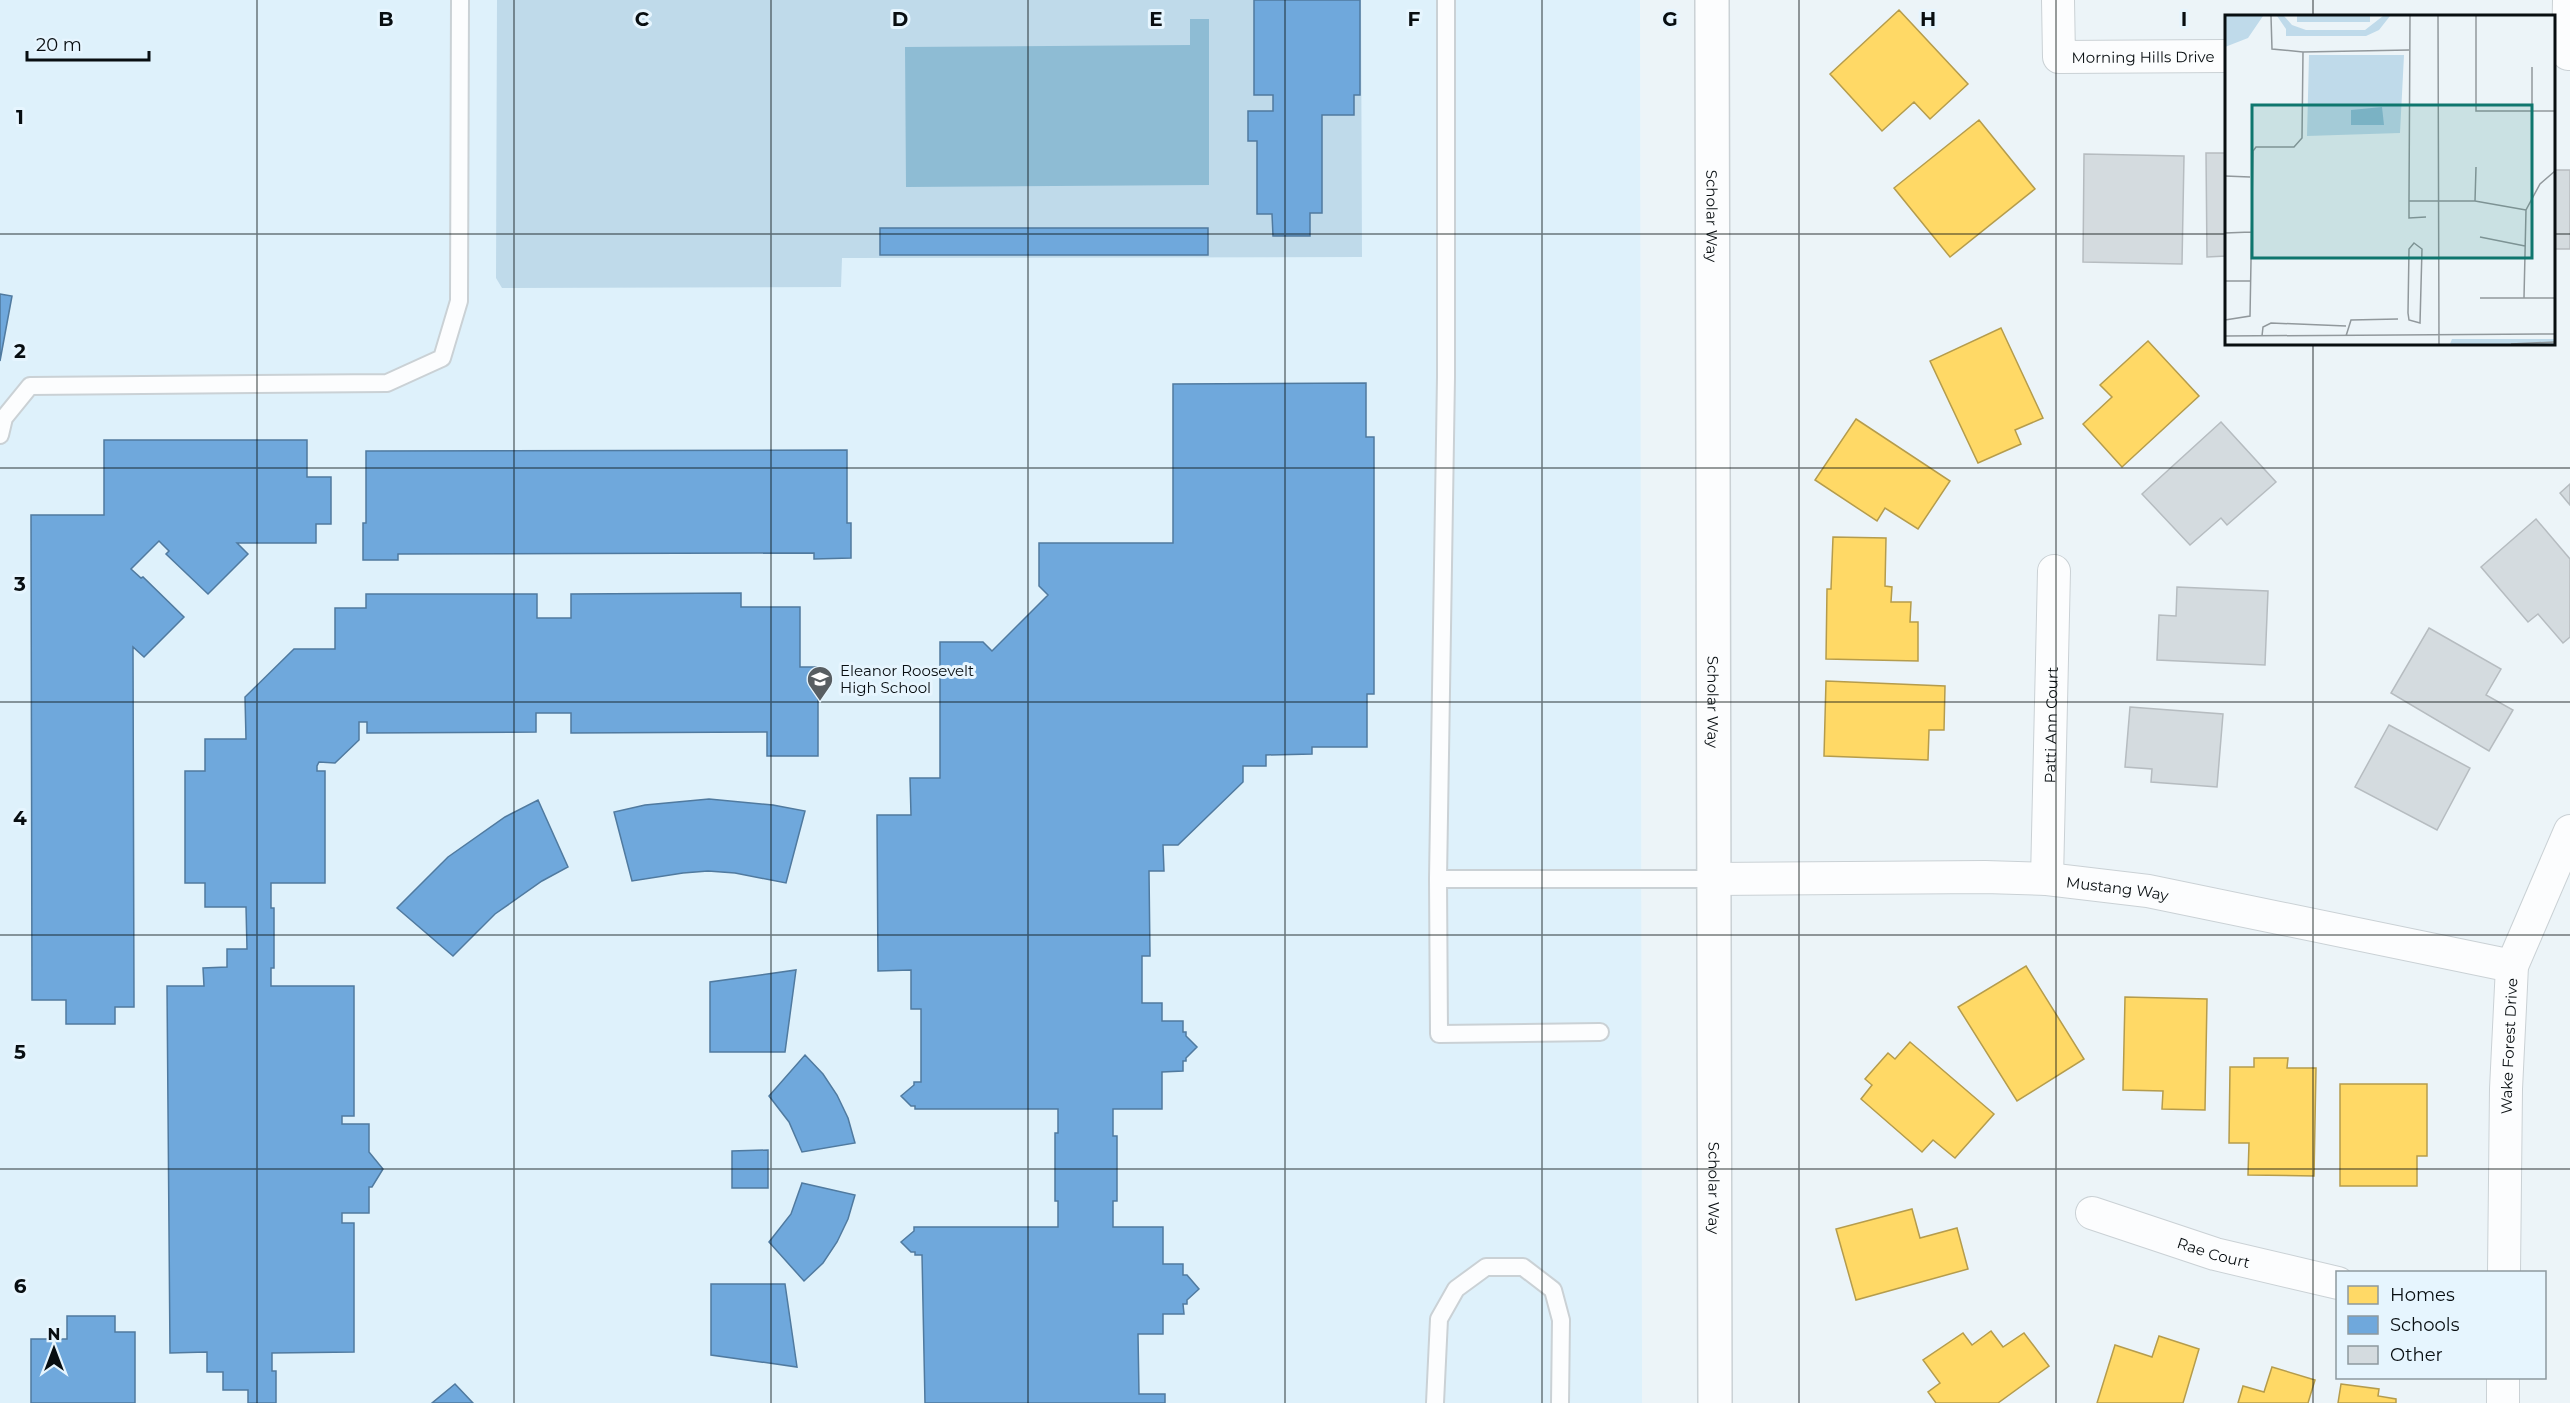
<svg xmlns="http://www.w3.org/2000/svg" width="2570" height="1403" font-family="Montserrat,sans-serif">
  <rect width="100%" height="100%" fill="#ecf4f8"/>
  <path fill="#def1fb" d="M0 0H1640L1642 1403H0Z"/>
  <path fill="#bfdaea" d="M497 0H1361L1362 257 842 258 841 287 502 288 496 278Z"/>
  <path fill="#8ebcd4" d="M1190 19H1209V185L906 187 905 47 1190 45Z"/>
  <path fill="#ffd966" stroke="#b59c4c" stroke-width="1.5" d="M1899 10 1968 84 1930 119 1914 102 1882 131 1830 74Z
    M1979 120 2035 189 1950 257 1894 188Z
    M2001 328 2043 418 2015 430 2021 444 1978 463 1930 361Z
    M2148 341 2199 396 2122 467 2083 424 2112 397 2100 385Z
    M1856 419 1950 481 1918 529 1885 508 1877 521 1815 480Z
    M1833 537 1886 538 1885 586 1892 587 1891 602H1911L1910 622H1918V661L1826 659 1827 589H1831Z
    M1826 681 1945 686 1944 730H1929L1928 760 1824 756Z
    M2026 966 2084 1059 2017 1101 1958 1007Z
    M2125 997 2207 999 2205 1110 2162 1109 2163 1091 2123 1090Z
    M1910 1042 1994 1114 1955 1158 1933 1140 1922 1152 1861 1099 1872 1085 1865 1079 1888 1053 1895 1059Z
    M2254 1058H2288L2287 1068H2316L2314 1176 2248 1175 2249 1143H2229L2230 1067H2254Z
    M2340 1084H2427V1156H2417V1186H2340Z
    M1912 1209 1920 1238 1957 1228 1968 1269 1856 1300 1836 1229Z
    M1991 1331 2003 1347 2024 1333 2049 1366 1998 1403H1936L1928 1392 1940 1383 1923 1360 1963 1333 1972 1345Z
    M2159 1336 2199 1349 2183 1403H2097L2115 1345 2152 1357Z
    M2272 1367 2315 1380 2308 1403H2238L2243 1386 2264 1392Z
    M2341 1384 2379 1389 2378 1396 2396 1399V1403H2338Z"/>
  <path fill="#6fa8dc" stroke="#507a9f" stroke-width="1.5" d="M1254 0H1360V95H1354V115H1322V213H1310V236H1273L1272 214H1257V141H1248V111H1273V95H1254Z
    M880 228H1208V255H880Z
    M0 294 12 296 0 361Z
    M1366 383V437H1374V694H1367V747H1312V754L1266 755V766H1243V782L1178 845H1163L1164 871H1149L1150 956H1142V1003H1162V1021H1183V1032H1186V1036L1197 1047 1186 1058V1061H1183V1071L1162 1072V1109H1113V1136H1117V1201H1113V1227H1163V1264H1183V1275H1187L1199 1289 1187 1300V1304H1183L1184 1314H1163V1334H1138L1139 1394H1165V1403H925L922 1255H915V1252H911L901 1242 914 1231V1227H1058V1201H1055V1133H1058V1109H915V1106H911L901 1096 914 1085V1082H921V1009H911V970L878 971 877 815H911L910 778H940V642H983L992 651 1048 595 1039 586V543H1173V384Z
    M104 440H307V477H331V524H316V543H237L248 554 208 594 166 554 169 551 159 541 131 569 141 578 143 577 184 617 144 657 133 647 134 1007H115V1024H66V1000H32L31 515H104Z
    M847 450V523H851V558L814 559V553L398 554V560H363V523H366V451Z
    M741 593V607H800V667H818V756H767V732L571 733V713H536V732L367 733V722H359V740L335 763 319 762 317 766V771H325V883H271V908H274V968H271V986H354V1116H342V1124H369V1152L383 1169 372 1187H369V1213H342V1223H354V1352L272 1353V1371H276V1403H248V1390H223V1372H207V1352L170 1353 167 986H204L203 968 227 967V949H247L246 907H205V883H185V771H205V739H246L245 697 294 649H335V608H366V594H537V618H571V594Z
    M709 799 773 805 805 811 786 883 735 873 708 871 683 873 632 881 614 812 645 805Z
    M538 800 568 867 542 881 495 914 453 956 397 908 448 857 505 817Z
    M796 970 785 1052H710V982Z
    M805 1055 823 1074 837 1095 848 1118 855 1143 802 1152 789 1122 769 1096Z
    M768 1150V1188H732V1151Z
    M802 1183 855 1195 848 1219 837 1242 823 1263 804 1281 769 1242 791 1214Z
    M711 1284H785L797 1367 711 1355Z
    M67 1316H115V1332H135V1403H31V1339H67Z
    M455 1384 473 1403H432Z"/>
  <path fill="#d4dbdf" stroke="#b6bcc0" stroke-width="1.5" d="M2554 140 2555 170H2570V249H2554Z
    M2206 153H2226V256L2207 257Z
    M2084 154 2184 156 2182 264 2083 262Z
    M2221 422 2276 482 2227 525 2221 518 2190 545 2142 494Z
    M2570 484V505L2560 493Z
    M2536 519 2570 559V637L2563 643 2538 614 2528 622 2481 567Z
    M2177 587 2268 591 2265 665 2157 660 2159 615 2176 616Z
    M2429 628 2501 669 2486 695 2513 710 2489 751 2391 693Z
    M2130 707 2223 714 2217 787 2151 782 2152 769 2125 767Z
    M2389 725 2470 768 2437 830 2355 787Z"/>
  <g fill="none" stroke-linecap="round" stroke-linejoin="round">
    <g stroke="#cad1d5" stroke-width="20">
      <path id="lane" d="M0 435 4 418 30 386 387 383 442 358 459 301 460 0
        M1438 879 1446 377V0
        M1600 1032 1439 1034 1438 879H1714
        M1435 1403 1439 1319 1456 1289 1486 1267H1523L1553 1290 1561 1320 1560 1403"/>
    </g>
    <g stroke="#cad1d5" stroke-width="34">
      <g id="street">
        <path id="s1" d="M2058 0 2059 57 2226 56"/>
        <path d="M2568 54 2569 0"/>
        <path id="s2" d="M1714 879 1985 877 2047 879 2148 891 2512 966"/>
        <path id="s3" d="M2047 879 2054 571"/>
        <path id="s4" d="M2092 1213 2215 1254 2338 1283"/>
        <path id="s5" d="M2504 1272 2506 1089 2512 966 2570 831"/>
        <path d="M2503 1403V1378"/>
      </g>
    </g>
    <g stroke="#cad1d5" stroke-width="36">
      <g id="secondary">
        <path id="s6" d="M1712 0 1715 1403"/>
      </g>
    </g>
    <use href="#lane" stroke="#fcfdfe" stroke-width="16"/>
    <use href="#street" stroke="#fcfdfe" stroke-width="32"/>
    <use href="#secondary" stroke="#fcfdfe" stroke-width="33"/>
  </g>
  <path fill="none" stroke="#080e11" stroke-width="1.5" stroke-opacity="0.55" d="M257 0V1403M514 0V1403M771 0V1403M1028 0V1403M1285 0V1403M1542 0V1403M1799 0V1403M2056 0V1403M2313 0V16M0 234H2226M2554 234H2570M2313 344V1403M0 468H2570M0 702H2570M0 935H2570M0 1169H2570"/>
  <defs>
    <g id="school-pin" transform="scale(1.35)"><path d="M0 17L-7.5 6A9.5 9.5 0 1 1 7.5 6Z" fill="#585e62" stroke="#e6f5fe"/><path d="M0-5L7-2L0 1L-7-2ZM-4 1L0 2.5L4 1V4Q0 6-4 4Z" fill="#fff"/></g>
  </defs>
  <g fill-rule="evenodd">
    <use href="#school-pin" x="820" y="679"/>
  </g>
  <g text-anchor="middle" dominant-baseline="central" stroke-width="6" stroke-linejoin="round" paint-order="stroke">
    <g font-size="15" fill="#080e11" stroke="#e6f5fe">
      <text stroke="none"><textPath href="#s1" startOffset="141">Morning Hills Drive</textPath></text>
      <text stroke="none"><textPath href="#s6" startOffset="216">Scholar Way</textPath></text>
      <text stroke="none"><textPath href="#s6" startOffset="702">Scholar Way</textPath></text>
      <text stroke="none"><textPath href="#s3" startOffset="154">Patti Ann Court</textPath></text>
      <text stroke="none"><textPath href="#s2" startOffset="404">Mustang Way</textPath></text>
      <text stroke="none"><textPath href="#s5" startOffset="226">Wake Forest Drive</textPath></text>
      <text stroke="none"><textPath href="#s6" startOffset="1188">Scholar Way</textPath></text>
      <text stroke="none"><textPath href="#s4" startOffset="128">Rae Court</textPath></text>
    </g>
    <g font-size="15" fill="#080e11" stroke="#e6f5fe" text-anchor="start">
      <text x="840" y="670">Eleanor Roosevelt<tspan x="840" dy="17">High School</tspan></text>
    </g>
  </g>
  <g transform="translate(2225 15)">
    <rect width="330" height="330" fill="#ecf4f8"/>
    <path d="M0 1H38L23 23 0 32ZM52 1H59L67 10 81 15H140L158 1H165L154 15 141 21H61V14ZM72 1H145V7H72ZM84 40H179L175 118 82 121ZM227 324H330V329H225Z" fill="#bfdaea"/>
    <path d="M157 92 159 110H126V95Z" fill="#8ebcd4"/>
    <path fill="none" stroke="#91989c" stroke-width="1.5" d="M46 1 47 34 78 37M213 1 214 329M251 1V96H330M307 96V52M0 161 25 162M184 186 185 1M250 186 251 152M201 202 184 203V186H250L301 195M0 218 26 217M255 222 300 231M189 228 197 234 195 308 184 305 183 298 184 234ZM0 266H25M255 283H330M299 283 301 195 315 169 330 156M0 305 25 301 28 136 31 132H69L77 123 78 37 184 35M0 321 330 319M37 321 38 312 46 308 121 311M121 321 126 305 173 304M286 329 330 327"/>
    <path fill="#0f766e" fill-opacity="0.15" stroke="#0f766e" stroke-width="3" d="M27 90H307V243H27Z"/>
    <rect width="330" height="330" fill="none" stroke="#080e11" stroke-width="3"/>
  </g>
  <g font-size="20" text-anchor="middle" font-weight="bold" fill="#080e11" stroke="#e6f5fe" stroke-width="6" stroke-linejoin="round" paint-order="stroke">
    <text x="386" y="26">B</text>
    <text x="642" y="26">C</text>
    <text x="900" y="26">D</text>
    <text x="1156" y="26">E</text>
    <text x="1414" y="26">F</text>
    <text x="1670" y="26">G</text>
    <text x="1928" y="26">H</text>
    <text x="2184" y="26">I</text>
    <text x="20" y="124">1</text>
    <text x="20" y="358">2</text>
    <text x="20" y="591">3</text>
    <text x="20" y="825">4</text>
    <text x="20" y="1059">5</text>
    <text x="20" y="1293">6</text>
  </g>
  <rect x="2336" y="1271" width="210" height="108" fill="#e6f5fe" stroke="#8d999f" stroke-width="1.5"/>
  <rect x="2348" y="1286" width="30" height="18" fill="#ffd966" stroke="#8d999f" stroke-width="1.5"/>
  <text x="2390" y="1301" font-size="18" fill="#080e11">Homes</text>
  <rect x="2348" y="1316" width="30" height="18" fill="#6fa8dc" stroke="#8d999f" stroke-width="1.5"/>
  <text x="2390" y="1331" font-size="18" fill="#080e11">Schools</text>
  <rect x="2348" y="1346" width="30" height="18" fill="#d4dbdf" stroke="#8d999f" stroke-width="1.5"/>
  <text x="2390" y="1361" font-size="18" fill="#080e11">Other</text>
  <g transform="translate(54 1349)" stroke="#e6f5fe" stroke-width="4.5" paint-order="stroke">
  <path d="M0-4.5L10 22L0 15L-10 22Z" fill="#080e11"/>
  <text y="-9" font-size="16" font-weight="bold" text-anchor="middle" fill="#080e11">N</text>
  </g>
  <path d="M27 51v9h122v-9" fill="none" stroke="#080e11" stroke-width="3"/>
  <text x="36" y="51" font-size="18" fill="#080e11" stroke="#e6f5fe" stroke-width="4.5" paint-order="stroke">20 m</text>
</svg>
